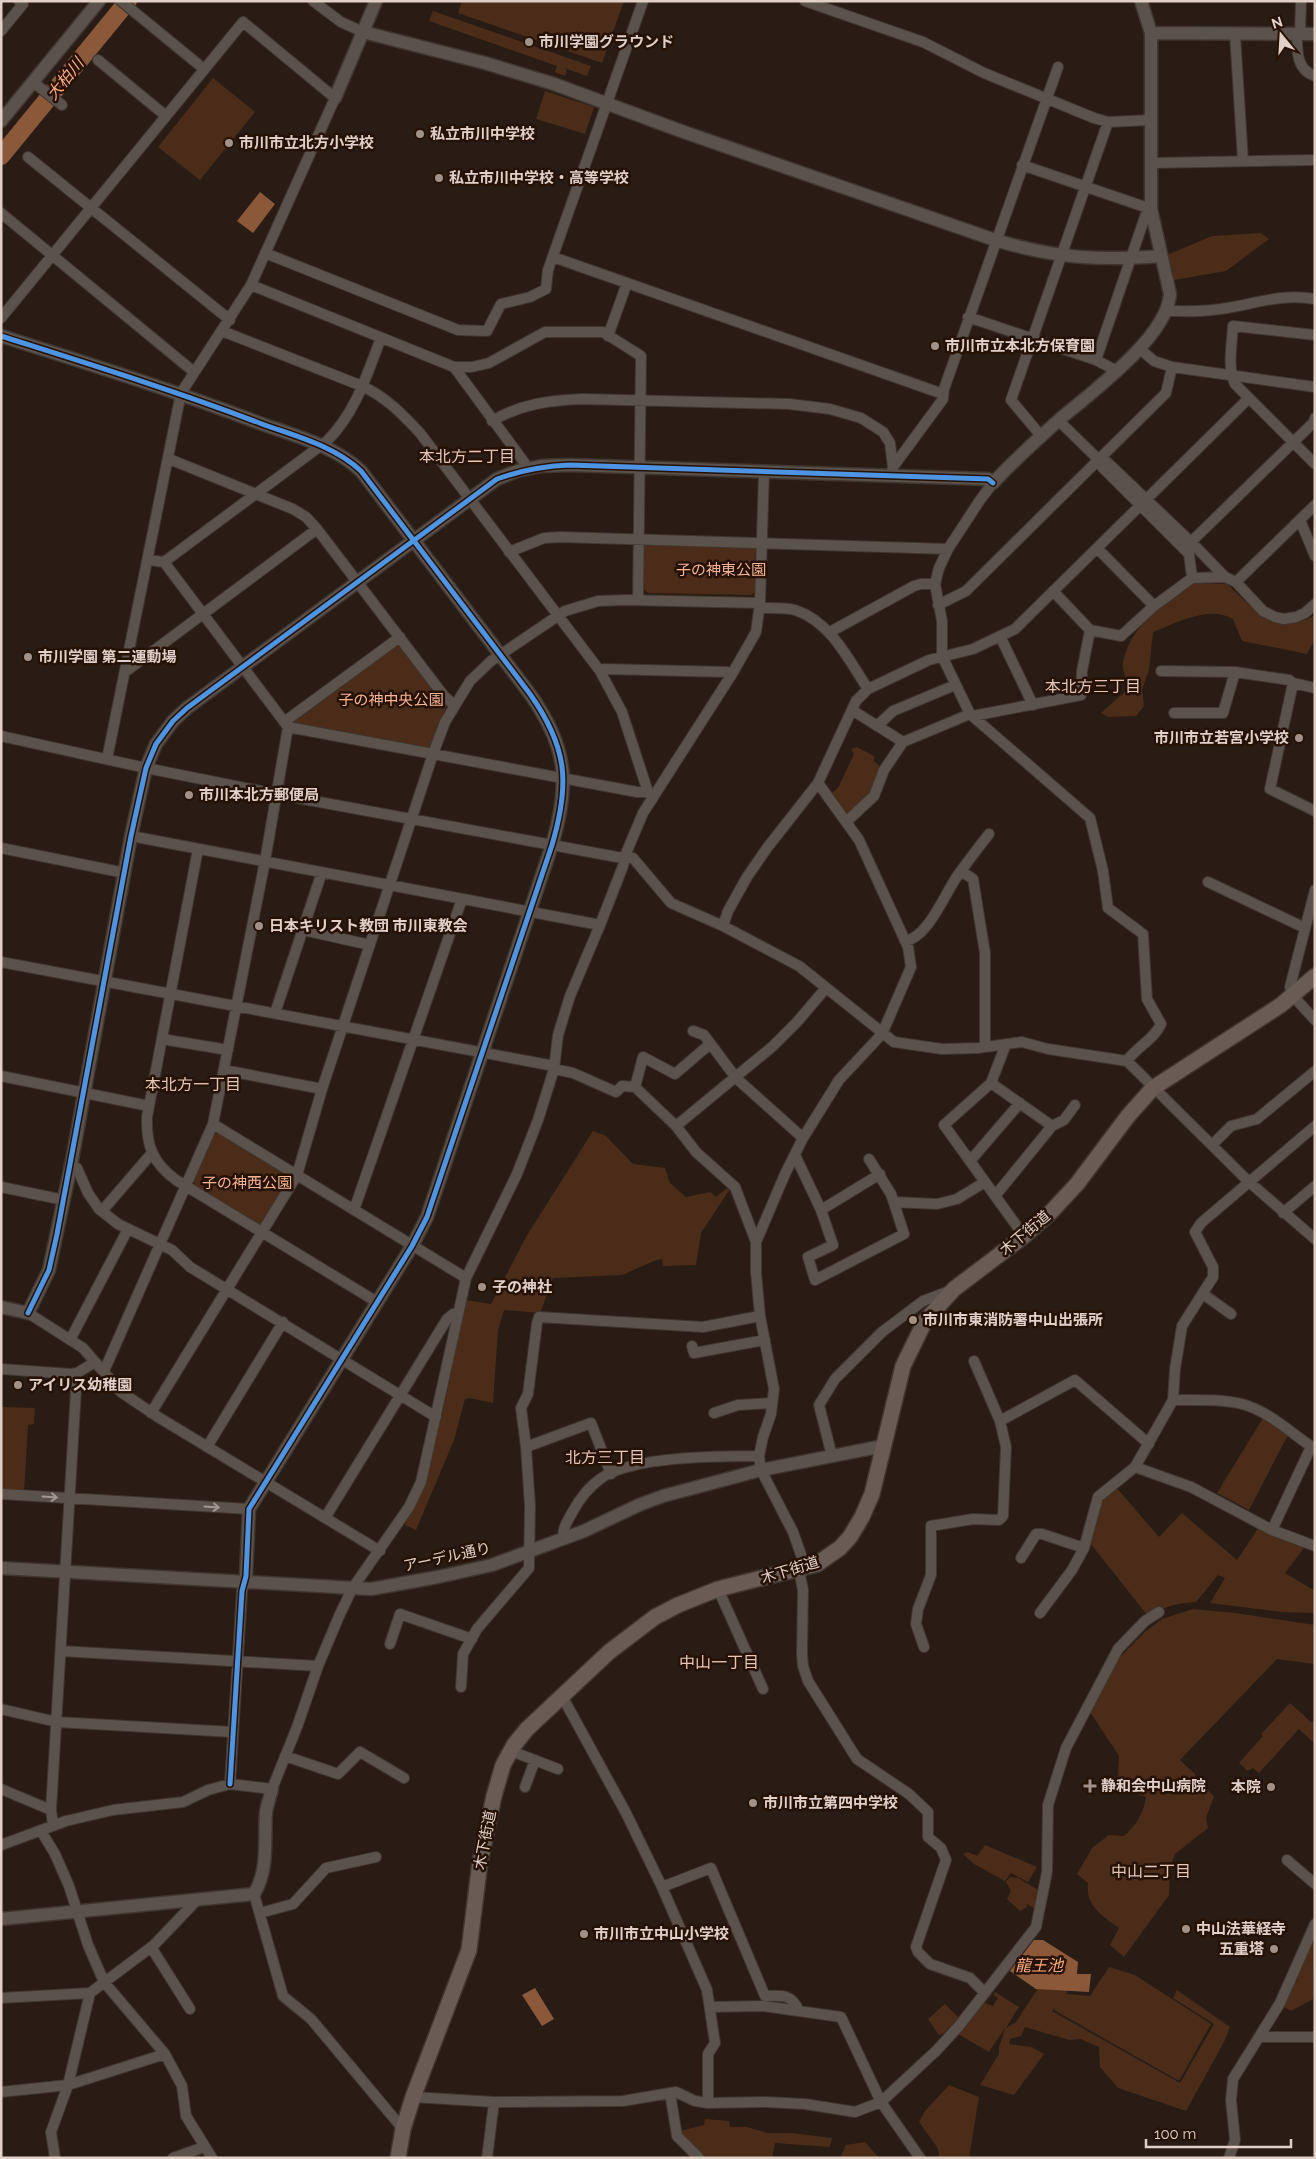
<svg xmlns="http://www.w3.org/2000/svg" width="1316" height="2159" font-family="Raleway,'Noto Sans JP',sans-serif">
  <rect width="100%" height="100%" fill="#281c15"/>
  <path fill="#4b2c19" d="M462 1H624L602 63 458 13Z
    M433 11 591 66 587 76 564 68 567 70 565 76 555 72 557 66 429 21Z
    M213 78 255 112 200 180 158 147Z
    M545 91 594 107 585 134 536 119Z
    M1261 233 1269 239 1226 271 1174 280 1167 255 1212 236Z
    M648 543 754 546 758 550 756 591 751 595 648 593 644 590 643 547Z
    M1194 583 1227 584C1249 604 1266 627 1297 621 1305 620 1309 620 1315 614V639L1307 654 1242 641 1233 619C1209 605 1177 623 1153 632L1149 670 1142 690 1144 706 1136 716 1108 717 1101 713 1128 689C1128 679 1121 670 1123 663 1130 624 1164 605 1194 583Z
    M395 646 401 647 447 704 430 749 292 723 290 720Z
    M857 747 874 756V761L882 768 872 795 847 818 829 795 838 788 854 754 851 749Z
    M593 1131 606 1136 633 1164 665 1168 670 1183 686 1197 710 1192 716 1197 727 1188 730 1189 701 1233 696 1265 663 1266 662 1259 654 1261 622 1275 553 1278 540 1313 504 1310 498 1330 493 1403 469 1398 465 1399 454 1440 416 1530 405 1525 430 1462 446 1398 466 1300 491 1304 526 1237Z
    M220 1133 293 1175 262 1225 257 1226 195 1185 193 1178 214 1135Z
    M1 1407 35 1408 34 1424 28 1425 24 1493 1 1491Z
    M1263 1418 1288 1435 1249 1510 1217 1493Z
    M1116 1487 1159 1537 1182 1513 1237 1560 1259 1527 1304 1548 1285 1573 1315 1591V1613L1282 1612 1210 1603 1225 1578 1218 1575 1196 1602C1178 1603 1164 1606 1148 1616L1090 1543 1101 1499Z
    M1193 1609 1235 1613 1315 1625V1664L1277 1659 1180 1760 1195 1774V1778L1214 1796 1206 1818 1208 1828 1175 1854 1170 1867 1169 1895 1124 1957 1110 1945 1119 1928C1103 1916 1085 1906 1088 1883L1077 1874 1093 1847 1109 1835 1124 1836C1136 1825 1143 1815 1146 1797L1126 1790 1118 1775 1119 1756 1090 1712 1116 1661 1146 1631 1162 1619Z
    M1290 1703 1311 1722 1315 1720V1744L1299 1729 1259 1773 1253 1768 1248 1771 1239 1763 1263 1736 1261 1734Z
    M985 1845 1037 1867 1028 1882 1011 1873 1005 1881 974 1864 963 1854 968 1852 977 1856Z
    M1010 1877 1018 1878 1040 1891 1037 1910 1027 1904V1907L1020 1911 1007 1899 1011 1891 1006 1882Z
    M1315 1930 1313 1999 1291 2011 1284 2007Z
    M1109 1967 1135 1975 1211 2024 1179 2081 1054 2010 1056 2007 1052 2011 1180 2083 1214 2024 1173 1998 1177 1990 1230 2027 1225 2040 1186 2111 1118 2088 1100 2067 1099 2047 1081 2039 1069 2040 1025 2027 1021 2036 1010 2039 1009 2044 1032 2047 1044 2054 1014 2095 980 2085 999 2054V2047L1005 2028 989 2052 958 2034 983 2002 993 2006 998 1998 993 1995 995 1992 1019 2007 1006 2028 1016 2022 1046 1976 1072 1983 1066 1994 1090 1996Z
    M945 2004 959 2018 943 2034 939 2035 928 2019Z
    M949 2085 979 2097 969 2158H940L937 2147 919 2122 925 2111Z
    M705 2119 729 2121 730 2127H747L767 2133H792L832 2138 830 2147 775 2143 772 2158H704L693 2148 680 2131 704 2125Z
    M865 2142 879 2158H840L846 2145Z"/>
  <path fill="#8b583a" d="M260 192 275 204 253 233 237 221Z
    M1034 1940H1043L1078 1962 1077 1974H1091L1089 1992 1036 1989 1010 1971Z
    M535 1988 554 2019 542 2026 522 1995Z"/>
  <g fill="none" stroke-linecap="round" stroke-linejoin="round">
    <path stroke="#8b583a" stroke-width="18" d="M1 156 128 1"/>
    <g stroke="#403630" stroke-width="12">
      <path id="minor" d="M121 1 204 69
        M313 1 341 22 363 32
        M805 1 923 42 984 73 1094 118 1108 122 1150 120
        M1 31 23 4 19 1
        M1235 34 1243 161
        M1297 34C1297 50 1296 70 1315 76
        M1300 34 1301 1
        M98 60 166 116
        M33 82 62 105
        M28 157 230 320
        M1151 163 1315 160
        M1022 165 1151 209
        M1 213 194 372
        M265 253 458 330 487 331 501 304 530 297 546 289 548 270 643 1
        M553 257 943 394
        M251 285 454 367 524 462 527 469
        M1166 311C1181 311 1197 312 1212 310 1247 307 1279 292 1315 299
        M968 317 1096 360 1117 371
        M1 318 243 22 335 98 251 285 181 393 107 759
        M222 331 362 386C386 397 402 414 420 433L600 671 622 712 648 792 653 798
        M1315 335 1233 326C1232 344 1227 368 1235 384L1315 464
        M608 336 627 283
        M1140 349 1154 361 1172 367 1315 387
        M1096 360 1148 208
        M454 367H472L489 363 545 332H603L641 356 638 599
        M492 421C521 404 550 400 583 399L789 404 830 409 861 418 883 432 890 443 893 467 891 475
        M1059 421 1099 460 1106 461 1191 542 1225 577 1236 582 1263 611 1275 617 1284 619 1296 617 1305 613 1315 604
        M1042 437 1011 400 1108 122
        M169 459 293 509 306 517 317 529 444 696 454 705
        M1099 460 1102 467 1189 554 1192 578
        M893 467 943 399 944 389 1058 67
        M993 483 980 500 948 549 939 568 935 584 942 621V656L970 714 1090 818 1103 871 1108 908 1143 934 1147 999 1161 1024C1154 1040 1136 1047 1127 1061
        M1300 520 1315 556
        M1191 542 1314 422 1315 418
        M1097 548 1154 606
        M509 552 544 538 560 537 948 549
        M148 560 164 562 327 441C356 412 367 374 381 338
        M164 562 288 727 637 792H648
        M1236 582 1315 505
        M938 605 966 591 1166 393 1172 367
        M760 608C770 608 784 607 795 610 831 622 848 659 868 689
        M1090 630 1121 636 1154 606 1192 578 1225 577
        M830 632 914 586 921 584H935
        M1000 636 1033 705
        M600 671 604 669 727 672 732 674
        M1161 671 1235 672 1289 680 1293 683 1315 688
        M125 672 317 529
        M1293 683 1270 789 1315 811
        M852 710 903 742
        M1174 713H1223L1235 672
        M973 716 1081 695 1082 671 1090 630 1053 591
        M284 722 400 637
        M877 726 893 711 955 685
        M1 736 146 768 276 794 617 857 633 858 671 903 723 926 799 966 894 1042 942 1049 978 1048 1022 1042 1048 1049 1127 1061 1248 1181 1315 1239
        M846 822 874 796 884 770 903 742 970 714
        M131 836 600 925
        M1 848 125 873
        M198 849 147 1117C146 1146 153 1163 176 1180L377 1302
        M961 871 973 879 985 953V1047
        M1208 882 1305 928
        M1315 890 1290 987 1293 996 1315 1020
        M723 926 728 911 747 877 767 848 818 783 856 701 868 689 929 660 973 649 1015 629 1249 398
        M303 930 370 945
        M905 941C928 938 945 893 958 875 968 861 978 848 989 834
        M1 962 554 1066
        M275 1013 322 872
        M693 1031 704 1035 736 1078 803 1138
        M162 1039 228 1050
        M1006 1044 991 1083 944 1125 1024 1236
        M554 1069 573 1073 616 1092 622 1086 635 1087 676 1126 696 1152 735 1187 756 1242
        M224 1070 322 1089
        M1 1076 149 1106
        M991 1083 1052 1126
        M635 1087 643 1057 675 1074 710 1044
        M213 1124 466 1278
        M676 1126 772 1047 797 1022 826 988
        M1212 1145 1231 1126 1257 1119 1315 1071
        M795 1155 821 1210 833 1245 808 1257 815 1280 904 1234 891 1194 869 1159
        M970 1161 1020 1103
        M71 1167 77 1168 88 1193 99 1209 118 1224 172 1250 190 1267 436 1417
        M1 1187 64 1200
        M995 1196 1052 1126 1064 1120 1075 1105
        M894 1202 937 1204 957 1199 985 1182
        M354 1210 462 899
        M821 1210 880 1174
        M102 1211 152 1153
        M1283 1213 1315 1186
        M1203 1294 1231 1314
        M28 1313 83 1348 121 1392 158 1417 380 1551
        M70 1340 128 1229
        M692 1346 694 1353 765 1340
        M1 1369 71 1374 77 1373 95 1362
        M104 1371 213 1124 265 861 288 727
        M1173 1400C1196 1400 1220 1399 1242 1404 1269 1411 1292 1434 1315 1449
        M151 1413 297 1175 322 1089 433 754 445 722 470 681 491 661 565 611 598 601 626 600 760 603
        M714 1413 738 1405 772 1403
        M1000 1421 1075 1380 1149 1444
        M207 1447 283 1322
        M526 1447 591 1423 611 1474
        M832 1456 819 1405 835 1379 882 1332 923 1301 952 1290
        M1135 1467 1191 1487 1272 1530 1315 1546
        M1 1494 249 1509
        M325 1518 447 1319 453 1314 458 1315 466 1278 517 1174 538 1120 554 1069 558 1035 570 996 600 925 623 866 627 851 643 813 732 674 756 632 760 603 764 471
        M1272 1530 1311 1447
        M564 1539C561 1529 568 1521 573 1511 580 1498 588 1488 600 1479 631 1456 720 1456 759 1456
        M1021 1558 1036 1534H1042L1084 1548
        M806 1569 793 1532 761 1470 759 1456 763 1437 771 1414 774 1389 760 1316 756 1272V1242L785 1174 803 1138 839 1080 882 1034 911 967 908 947 859 840 818 783
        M799 1570 803 1590 802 1654 803 1666 808 1681 857 1759 909 1794 928 1812V1837L941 1848 946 1860 916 1947 918 1952 930 1964 970 1978 985 1993
        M718 1589 763 1689
        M1040 1613 1072 1570 1084 1548 1098 1497 1135 1467 1173 1400 1175 1369 1182 1326 1213 1277V1267L1195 1232 1201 1223 1315 1126
        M390 1644 400 1614 472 1639
        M924 1647 916 1624 918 1609 931 1575V1526L973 1519 999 1520 1003 1516 1006 1447 1000 1421 974 1361
        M61 1651 318 1666
        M461 1687 463 1654 477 1629 529 1568 530 1506 526 1447 521 1408 528 1394 537 1323 539 1317 703 1327 760 1316
        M562 1696 626 1813 662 1887 707 1990 715 2043 708 2054V2103
        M1 1709 57 1722 233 1732
        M511 1751 558 1769
        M285 1756 338 1774 360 1752 404 1778
        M230 1784 242 1591 244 1583
        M525 1787 535 1760
        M1 1789 51 1810
        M53 1825 51 1810 77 1373
        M41 1831 55 1854 69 1886 88 1945 104 1982 165 2054 182 2086 186 2116 212 2158
        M1 1845 66 1821 113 1810 183 1802 208 1790 230 1784 272 1789 297 1727 318 1666 340 1614 352 1589 409 1507 421 1482 458 1315
        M1287 1860 1315 1884
        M662 1887 711 1868 765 1996C782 1995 792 1994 799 2011
        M254 1894 283 1996 311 2019 403 2129
        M260 1913 293 1904 326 1868 376 1857
        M151 1947 190 2009
        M1 1998 90 1993
        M711 2007 763 2006 841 2017 881 2102 920 2158
        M1260 2037H1315
        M1 2092 68 2085 165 2054
        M670 2093 677 2136 699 2158
        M413 2097 494 2102 623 2101 676 2092 695 2101 708 2103 765 2102 805 2104 855 2112 881 2102 936 2051 959 2026 1036 1927 1047 1872 1048 1805 1066 1748 1118 1649 1145 1621 1159 1612
        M55 2158 51 2132 68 2085 90 1993 154 1945 197 1900
        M173 2158 204 2147
        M487 2158 494 2102
        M1229 2158 1235 2140 1231 2100 1233 2079 1280 2003 1315 1924"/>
    </g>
    <g stroke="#403630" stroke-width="15">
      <path id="tertiary" d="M363 32 485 63 554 84 681 131 995 240C1055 258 1099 261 1161 256
        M1151 33 1315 34
        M335 98 376 1
        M1 121 99 1
        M1 336C89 364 176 391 262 424 295 436 335 446 361 471L530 694C568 748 570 784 552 845L427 1217 412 1246 249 1509 246 1576 244 1583
        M1 1307 28 1313 49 1270 72 1160 131 836 146 768 156 744 173 721 187 708 497 479 517 471 541 466 570 465 988 479 993 483C1014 460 1037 440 1060 419 1091 393 1168 336 1170 294L1151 209V33L1141 1
        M1 1568 371 1589 438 1577 492 1565 584 1531 639 1505 663 1496 761 1470 883 1446
        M1 1919 254 1894C269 1870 264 1840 266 1812 267 1805 270 1797 272 1789"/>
    </g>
    <g stroke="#403630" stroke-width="18">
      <path id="primary" d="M398 2158 403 2129 413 2097 469 1950 480 1862 494 1796 503 1765 514 1745 527 1729 609 1652 655 1617 678 1605 718 1589 817 1564 840 1548 850 1537 862 1517 872 1494 903 1366 925 1321 954 1289 1024 1236 1051 1212 1077 1184 1128 1116 1153 1088 1281 1005 1315 976"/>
    </g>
    <use href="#minor" stroke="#5b524c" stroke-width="10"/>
    <use href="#tertiary" stroke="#5b524c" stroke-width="12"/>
    <use href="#primary" stroke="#685c55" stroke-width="15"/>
    <g stroke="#261105" stroke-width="8">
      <path id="cycleway" d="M1 336C89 364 176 391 262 424 295 436 335 446 361 471L530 694C568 748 570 784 552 845L427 1217 412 1246 249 1509 246 1576 242 1591 230 1784
        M28 1313 49 1270 57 1234 131 836 146 768 156 744 173 721 187 708 497 479C522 470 544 466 570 465L988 479 993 483"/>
    </g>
    <use href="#cycleway" stroke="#4d94e3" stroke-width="5"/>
  </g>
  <defs><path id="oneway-shaft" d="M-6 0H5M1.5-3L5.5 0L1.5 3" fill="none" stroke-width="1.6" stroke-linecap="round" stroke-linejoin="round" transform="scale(1.25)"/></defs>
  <g stroke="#a49790">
    <use href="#oneway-shaft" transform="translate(50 1497) rotate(4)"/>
    <use href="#oneway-shaft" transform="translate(212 1507) rotate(4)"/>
  </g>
  <g fill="#a09189" stroke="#261105" stroke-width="2">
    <circle cx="529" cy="42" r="5"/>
    <circle cx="420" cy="134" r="5"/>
    <circle cx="229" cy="143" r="5"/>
    <circle cx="439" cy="178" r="5"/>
    <circle cx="935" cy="346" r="5"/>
    <circle cx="28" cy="657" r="5"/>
    <circle cx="1299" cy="738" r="5"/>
    <circle cx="189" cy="795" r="5"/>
    <circle cx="259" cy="926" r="5"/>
    <circle cx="482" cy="1287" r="5"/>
    <circle cx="913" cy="1320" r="5"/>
    <circle cx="18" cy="1385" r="5"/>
    <path d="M1087.5 1778.5h5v5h5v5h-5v5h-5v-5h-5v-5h5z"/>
    <circle cx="1271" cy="1787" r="5"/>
    <circle cx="753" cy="1803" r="5"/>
    <circle cx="1186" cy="1929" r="5"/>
    <circle cx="584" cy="1934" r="5"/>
    <circle cx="1274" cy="1949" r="5"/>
  </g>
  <g text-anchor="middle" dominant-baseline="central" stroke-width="5" stroke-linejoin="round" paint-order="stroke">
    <g font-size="15" font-weight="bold" fill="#e0d0c8" stroke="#261105" text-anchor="start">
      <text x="539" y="42">市川学園グラウンド</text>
      <text x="430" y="134">私立市川中学校</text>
      <text x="239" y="143">市川市立北方小学校</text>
      <text x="449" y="178">私立市川中学校・高等学校</text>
      <text x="945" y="346">市川市立本北方保育園</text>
      <text x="38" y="657">市川学園 第二運動場</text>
      <text x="1289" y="738" text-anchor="end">市川市立若宮小学校</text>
      <text x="199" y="795">市川本北方郵便局</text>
      <text x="269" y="926">日本キリスト教団 市川東教会</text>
      <text x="492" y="1287">子の神社</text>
      <text x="923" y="1320">市川市東消防署中山出張所</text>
      <text x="28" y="1385">アイリス幼稚園</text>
      <text x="1101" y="1786">静和会中山病院</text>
      <text x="1261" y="1787" text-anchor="end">本院</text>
      <text x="763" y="1803">市川市立第四中学校</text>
      <text x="1196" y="1929">中山法華経寺</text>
      <text x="594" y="1934">市川市立中山小学校</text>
      <text x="1264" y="1949" text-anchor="end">五重塔</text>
    </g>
    <g font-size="15" fill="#f9b691" stroke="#261105">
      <text x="721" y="570">子の神東公園</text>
      <text x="391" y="700">子の神中央公園</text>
      <text x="247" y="1183">子の神西公園</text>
    </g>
    <g font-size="15" fill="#e0d0c8" stroke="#261105">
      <text transform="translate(1025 1233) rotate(-40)">木下街道</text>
      <text transform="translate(447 1557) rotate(-12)">アーデル通り</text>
      <text transform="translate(790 1570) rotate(-17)">木下街道</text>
      <text transform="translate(485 1840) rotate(-79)">木下街道</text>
    </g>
    <g font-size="16" font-style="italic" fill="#feab7c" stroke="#261105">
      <text transform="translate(65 79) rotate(-51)">大柏川</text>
      <text x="1039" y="1965">龍王池</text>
    </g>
    <g font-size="16" fill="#e6c7b6" stroke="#261105">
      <text x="467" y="456">本北方二丁目</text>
      <text x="1093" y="686">本北方三丁目</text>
      <text x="193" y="1084">本北方一丁目</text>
      <text x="605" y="1457">北方三丁目</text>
      <text x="719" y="1662">中山一丁目</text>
      <text x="1151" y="1871">中山二丁目</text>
    </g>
  </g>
  <rect width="1316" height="2159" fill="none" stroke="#e0d0c8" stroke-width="5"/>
  <g transform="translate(1281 35) rotate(342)" stroke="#261105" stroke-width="4" paint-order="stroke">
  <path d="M0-4L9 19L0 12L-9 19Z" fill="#e0d0c8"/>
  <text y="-8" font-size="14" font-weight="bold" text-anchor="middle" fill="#e0d0c8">N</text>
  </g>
  <path d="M1146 2139v8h145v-8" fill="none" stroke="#e0d0c8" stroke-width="2.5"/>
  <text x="1154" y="2139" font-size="15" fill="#e0d0c8" stroke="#261105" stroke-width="4" paint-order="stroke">100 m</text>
</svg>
